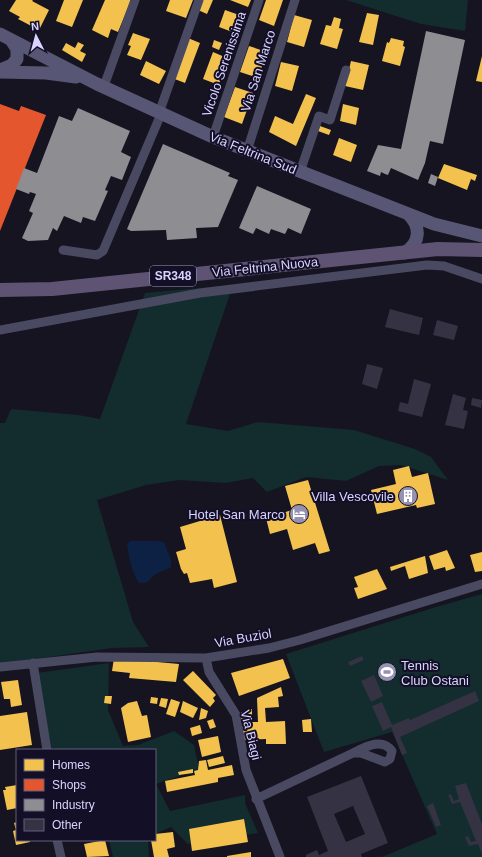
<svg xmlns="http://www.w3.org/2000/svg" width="482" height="857" font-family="Arial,sans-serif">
  <rect width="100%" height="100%" fill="#161421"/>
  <path fill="#132c2d" d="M346 0H468L465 31 421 24Z
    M233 285 186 424 228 431 258 422 354 430 415 449 431 457 448 480 401 465 379 466 346 481 306 477 267 492 253 478 226 483 179 480 146 485 97 500 133 622 149 647 112 648 0 664V423H5L11 409 78 415 100 419 145 293Z
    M482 594V857H382L437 834 392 732 324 752 286 654 436 607Z
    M109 663 108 710 123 746 138 745 174 731 194 745 199 769 156 784 170 811 245 795V803L258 833 188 844 171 827 155 834V750H52L37 673Z
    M109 840H148L149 857H113Z"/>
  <path fill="#0d2144" d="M130 541H157L164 542 171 560V567L154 575 146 583H139C132 573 129 557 127 545Z"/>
  <path fill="#f2c14e" d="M16 0H33L32 1 49 10 39 30 18 19 20 17 9 11Z
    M64 0H83L72 27 56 21Z
    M105 0H131L118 32 111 29 108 38 92 30Z
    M170 0H193L186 18 166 11Z
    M202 0H213L207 14 198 10Z
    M230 0H251L248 7Z
    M266 0H283L274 26 259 20Z
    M225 10 242 16 235 33 219 27Z
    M367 13 379 15 373 45 359 42Z
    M294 15 312 20 304 47 287 42Z
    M334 17 341 19 339 28 343 29 337 49 320 44 326 25 331 26Z
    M133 33 150 39 141 60 127 55 131 46 128 45Z
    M188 38 200 43 185 83 172 78Z
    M391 38 404 41 403 46 405 47 400 66 382 61 387 42 389 43Z
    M214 40 222 43 219 50 212 47Z
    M78 42 84 45 80 51 86 54 82 62 62 50 66 43 75 48Z
    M249 46 267 52 258 78 240 72Z
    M213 52 227 58 219 85 203 79Z
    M482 56V82L476 81Z
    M146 61 166 71 159 84 140 75Z
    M351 61 369 65 363 90 345 86Z
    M281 62 299 66 292 91 275 86Z
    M235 87 253 93 242 124 224 117Z
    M306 94 316 98 296 146 269 132 275 116 293 124Z
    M343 104 359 108 356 125 340 121Z
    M320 126 331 130 329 135 318 131Z
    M339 138 357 145 351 162 333 155Z
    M444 164 477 175 475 181 471 179 467 190 438 178Z
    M409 466 412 477 428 473 435 504 417 508 416 505 377 514 371 490 396 484 393 470Z
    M308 480 330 551 319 554 315 543 293 550 287 529 270 534 266 518 292 510 285 486Z
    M220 515 237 582 214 588 212 579 190 583 187 573 184 574 181 569 176 552 186 549 180 527Z
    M447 550 455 568 446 571 445 567 434 570 429 556Z
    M482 552V571L475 572 470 555Z
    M425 556 428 573 409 579 405 566 391 571 390 567Z
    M377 569 387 589 358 599 354 588 358 587 354 577Z
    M114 658 179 664 176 682 129 678 130 673 112 671Z
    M283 659 290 678 239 696 231 673Z
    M193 671 216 695 213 698 215 701 210 707 183 680Z
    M18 680 22 705 11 707 10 699H4L1 682Z
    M281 687 283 696 278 697 279 707 265 708 266 722 285 721 286 744H266V739L242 740 241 712H248L247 709H252V722H258L257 698Z
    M105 696H112L111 704 104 703Z
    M151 697 158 698 157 704 150 703Z
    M161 698 168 699 166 708 159 706Z
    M171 699 180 702 175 717 166 714Z
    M137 701 142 716 147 715 151 737 128 742 121 708 128 703Z
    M183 701 198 708 193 718 180 712Z
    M201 708 208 711 206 718 199 720Z
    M27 712 32 745 0 750V716Z
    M213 719 216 727 210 729 207 721Z
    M311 719 312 732H303L302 720Z
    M200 725 202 733 192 736 190 728Z
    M218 736 221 752 202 757 198 740Z
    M223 756 225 763 209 767 207 760Z
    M206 760 208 770 232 765 234 775 218 778V782L167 792 165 781 195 775 194 771 198 770 199 761Z
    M193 769V773L179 775 178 772Z
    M17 785V808L7 810 3 790H6L5 787Z
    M244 819 248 842 192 851 189 829Z
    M17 822V840H30V842L16 845 13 831 16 830 14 823Z
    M173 832 175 847 167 849 169 857H154L151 840H155V834Z
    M105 840 109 856 87 857 84 844Z
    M251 852V857H227V856Z"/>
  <path fill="#e4572e" d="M0 104 19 111 21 106 46 115 0 231Z"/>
  <path fill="#8d8d92" d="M426 31 465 40 443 144 430 141 425 163 418 180 391 168 388 175 385 174 390 158 385 174 381 172 380 176 367 171 378 145 401 149Z
    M78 108 130 131 121 152 131 157 122 180 111 176 105 190 108 191 95 221 83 217 81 223 64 216 57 231 53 228 48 240 28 241 22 238 33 213 29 211 36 194 30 192 29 194 16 189 24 168 37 173 59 116 72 121Z
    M163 144 230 173 228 176 238 180 218 227 196 228 197 238 167 240 166 230 131 231 127 229Z
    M431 174 438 177 435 186 428 183Z
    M257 186 311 209 301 234 288 228 285 234 271 229 269 234 256 228 253 234 239 228Z"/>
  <path fill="#343243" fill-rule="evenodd" d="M390 309 423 318 419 335 385 327Z
    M437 320 458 326 454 340 433 335Z
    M367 364 383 368 377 389 362 384Z
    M414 379 431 384 422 417 398 411 400 402 408 404Z
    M453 394 466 398 463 410 468 411 464 429 445 425Z
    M472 398 482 400 481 408 471 405Z
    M362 656 364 660 350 666 348 662Z
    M374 675 383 696 371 702 361 681Z
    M475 691 479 701 400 737 407 753 402 755 391 727 383 731 372 706 382 702 392 725 409 718 410 720Z
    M361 776 388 843 361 854 362 857H306V855L317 850 319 855 328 851 307 797ZM353 806 365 834 346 842 334 814Z
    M466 783 482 824V854L478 844 469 846 465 837 468 836 471 842 476 841 460 802 452 804 448 795 451 794 454 801 459 799 455 786Z
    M433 803 441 825 436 827 427 806Z"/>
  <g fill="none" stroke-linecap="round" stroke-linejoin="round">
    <path stroke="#4a4962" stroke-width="9" d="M104 86 135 0
      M159 113 199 0
      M213 137 259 0
      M247 151 295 0
      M300 172 319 116 330 120 346 70
      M63 250 97 255 103 251 161 114
      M0 330 200 293 427 265 444 266 482 279
      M206 658 209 672 236 715 246 770 280 857
      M33 663 47 750
      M0 667 97 657 206 658 269 648 300 640 482 584
      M256 799 353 753C365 747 382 737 392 751L390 759 385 762 361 753H353
      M57 840 61 857"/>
    <path stroke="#575674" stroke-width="13" d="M0 34 97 84 213 137 434 224 482 236
      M0 70 12 65 17 59V49L11 40
      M0 72 46 73 76 77
      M404 253C421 243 421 226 408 214"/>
    <path stroke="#5e5373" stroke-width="14" d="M0 290 52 289 438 249 482 250"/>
  </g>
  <defs>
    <g id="building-disc" transform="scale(1)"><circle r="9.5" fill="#9591b1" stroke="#130f26"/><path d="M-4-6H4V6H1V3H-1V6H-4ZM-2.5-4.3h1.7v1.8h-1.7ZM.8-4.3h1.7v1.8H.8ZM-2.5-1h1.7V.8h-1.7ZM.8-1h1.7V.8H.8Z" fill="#fff"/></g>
    <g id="hotel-disc" transform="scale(1)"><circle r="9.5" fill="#9591b1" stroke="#130f26"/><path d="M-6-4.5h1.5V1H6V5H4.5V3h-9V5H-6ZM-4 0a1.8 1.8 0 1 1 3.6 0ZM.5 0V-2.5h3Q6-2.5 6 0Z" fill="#fff"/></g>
    <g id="stadium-disc" transform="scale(1)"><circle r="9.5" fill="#9591b1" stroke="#130f26"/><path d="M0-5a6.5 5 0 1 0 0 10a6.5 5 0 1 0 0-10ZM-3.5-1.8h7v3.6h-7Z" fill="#fff"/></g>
  </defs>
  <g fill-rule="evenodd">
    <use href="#building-disc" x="408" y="496"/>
    <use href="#hotel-disc" x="299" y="514"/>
    <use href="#stadium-disc" x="387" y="672"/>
  </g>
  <g text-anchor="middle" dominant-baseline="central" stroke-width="4" stroke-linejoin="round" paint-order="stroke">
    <rect fill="#130f26" stroke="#9e99be" stroke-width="1" x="150" y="266" width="46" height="20" rx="3"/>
    <g font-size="12" font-weight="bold" fill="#d9d4ff">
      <text x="173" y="276">SR348</text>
    </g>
    <g font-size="13" fill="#d9d4ff" stroke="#130f26">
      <text transform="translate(224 64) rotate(-71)">Vicolo Serenissima</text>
      <text transform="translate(258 71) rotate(-72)">Via San Marco</text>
      <text transform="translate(253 153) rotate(22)">Via Feltrina Sud</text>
      <text transform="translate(265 267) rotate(-6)">Via Feltrina Nuova</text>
      <text transform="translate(243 638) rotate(-10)">Via Buziol</text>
      <text transform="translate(251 735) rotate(76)">Via Biagi</text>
    </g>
    <g font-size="13" fill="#d9d4ff" stroke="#130f26" text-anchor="end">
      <text x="394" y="496">Villa Vescovile</text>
      <text x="285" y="514">Hotel San Marco</text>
      <text x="401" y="665" text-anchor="start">Tennis<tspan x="401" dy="15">Club Ostani</tspan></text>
    </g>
  </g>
  <rect x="16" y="749" width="140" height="92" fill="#130f26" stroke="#625e7d"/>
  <rect x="24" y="759" width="20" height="12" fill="#f2c14e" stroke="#625e7d"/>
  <text x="52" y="769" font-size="12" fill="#d9d4ff">Homes</text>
  <rect x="24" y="779" width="20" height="12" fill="#e4572e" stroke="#625e7d"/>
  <text x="52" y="789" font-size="12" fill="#d9d4ff">Shops</text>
  <rect x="24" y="799" width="20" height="12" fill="#8d8d92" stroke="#625e7d"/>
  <text x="52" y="809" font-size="12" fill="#d9d4ff">Industry</text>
  <rect x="24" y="819" width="20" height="12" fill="#343243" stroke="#625e7d"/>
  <text x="52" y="829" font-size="12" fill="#d9d4ff">Other</text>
  <g transform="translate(36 36) rotate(354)" stroke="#130f26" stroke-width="3" paint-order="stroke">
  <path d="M0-3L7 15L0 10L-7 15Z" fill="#d9d4ff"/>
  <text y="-6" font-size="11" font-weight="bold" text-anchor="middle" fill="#d9d4ff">N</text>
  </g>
</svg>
